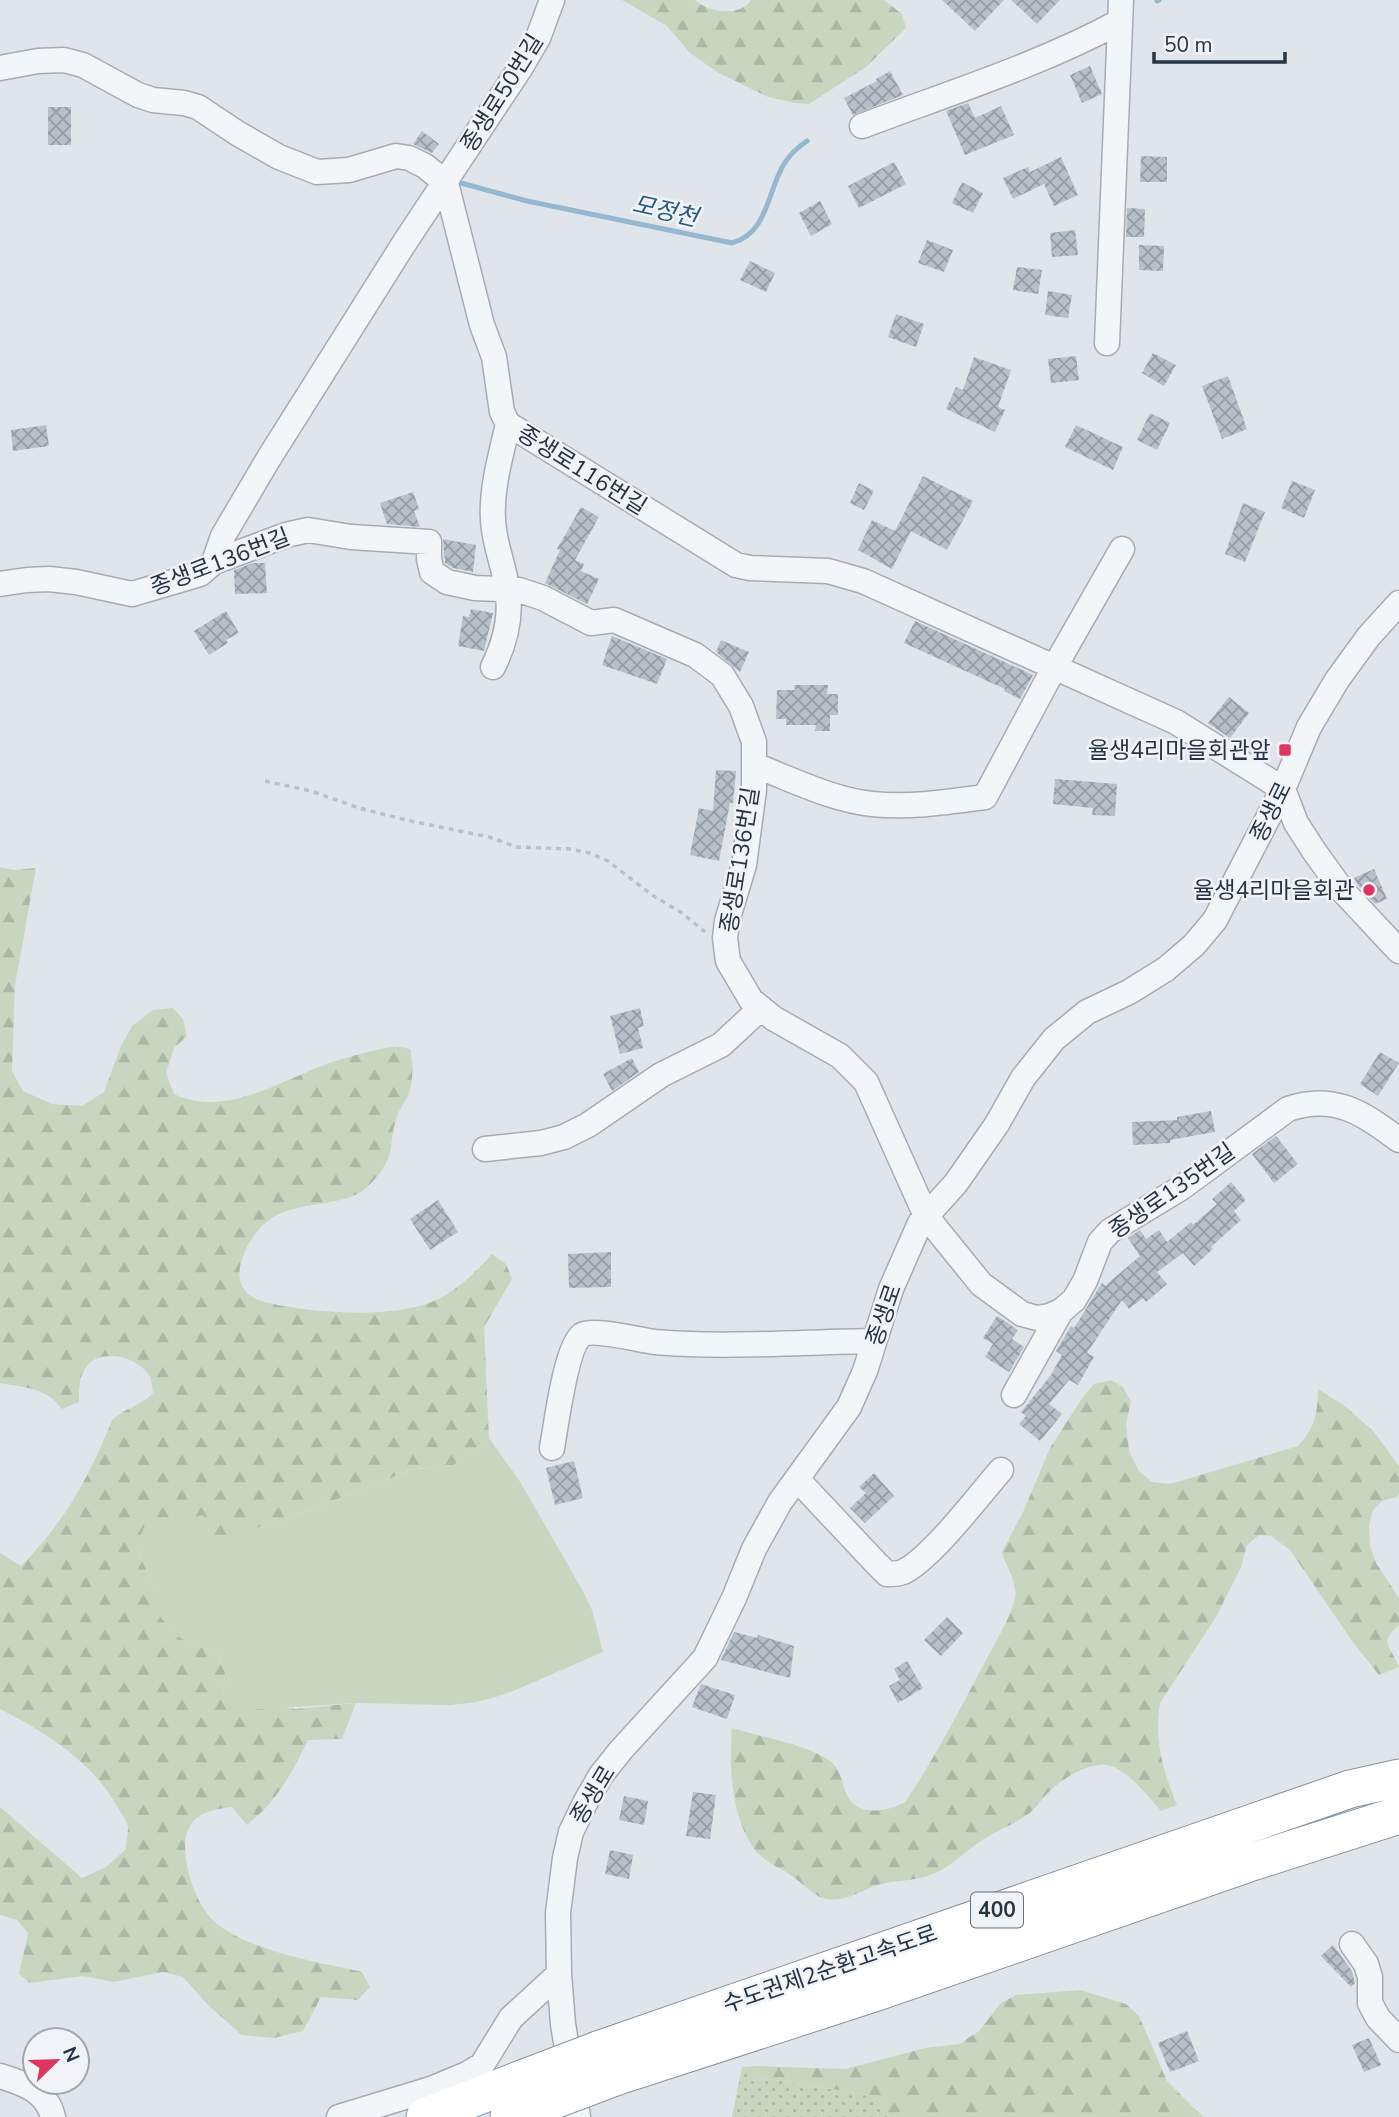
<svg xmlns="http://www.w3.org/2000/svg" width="1399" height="2117" font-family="'Nunito Sans','Noto Sans KR',sans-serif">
  <defs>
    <pattern id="grass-dots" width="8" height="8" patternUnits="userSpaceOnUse" patternTransform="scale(1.75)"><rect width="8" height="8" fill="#c8d6c0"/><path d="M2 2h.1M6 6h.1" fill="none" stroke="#acb8a6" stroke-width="1.8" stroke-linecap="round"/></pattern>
    <pattern id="forest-firs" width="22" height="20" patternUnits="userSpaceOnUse" patternTransform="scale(1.75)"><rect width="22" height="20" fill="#c8d6c0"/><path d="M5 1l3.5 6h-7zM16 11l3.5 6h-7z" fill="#acb8a6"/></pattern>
    <pattern id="building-cross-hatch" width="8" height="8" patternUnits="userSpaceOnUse" patternTransform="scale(1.75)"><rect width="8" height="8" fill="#b7bfc9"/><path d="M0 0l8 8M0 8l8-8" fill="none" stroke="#959ca5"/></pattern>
  </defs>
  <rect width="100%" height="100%" fill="#e0e5eb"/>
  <path fill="url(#grass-dots)" d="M742 2067 756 2077 868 2095 884 2103 889 2117H732Z"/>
  <path fill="url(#forest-firs)" d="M622 0H695C709 13 740 17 751 0H884L902 14 906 28 866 67 809 104 795 103 768 97 717 72 690 53 667 26Z
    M0 867 14 870 36 868 15 985 12 1071 23 1091 52 1104 82 1106 104 1092 121 1046 132 1026 153 1010 173 1008 183 1019 187 1036 174 1048 166 1073 174 1094C227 1119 282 1079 332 1062 344 1058 356 1055 368 1052 384 1048 395 1044 410 1049 413 1064 414 1081 408 1096 404 1104 398 1111 396 1120 389 1141 395 1155 379 1174 374 1181 363 1192 355 1195 326 1208 285 1201 261 1227 244 1246 225 1284 256 1299 267 1304 291 1307 303 1309 344 1314 408 1317 444 1296 463 1285 477 1270 492 1254L506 1264 512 1279 484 1327 489 1438 454 1465 414 1469 289 1518 217 1541 136 1548 151 1579 158 1613 177 1636 217 1654 225 1673 223 1696 296 1709 356 1703 342 1739 308 1740C291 1775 277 1801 247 1825L232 1807C207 1810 186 1815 185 1846 185 1870 197 1907 216 1923 252 1952 318 1962 362 1972L370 1987 358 2000 321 1997 303 2031 274 2038 242 2035 210 2007 183 1977 163 1972 114 1982 83 1976 30 1983 19 1974 28 1933 17 1920 0 1915V1807L82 1878 106 1867 126 1849C126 1842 128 1834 128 1827 127 1821 122 1814 118 1808 93 1762 45 1732 0 1709V1553L21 1566C66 1520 88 1479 112 1420 125 1408 141 1406 153 1393 152 1389 152 1382 150 1377 139 1356 97 1346 84 1370 79 1379 79 1392 79 1402L62 1409C46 1387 25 1388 0 1383Z
    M1111 1380 1123 1387 1131 1402 1126 1424 1129 1451 1139 1471 1152 1482 1170 1484 1298 1446C1316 1426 1317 1415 1318 1389L1345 1406 1374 1432 1399 1466V1493L1397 1497 1382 1501 1373 1510 1369 1526 1370 1546 1376 1563 1399 1598V1625C1377 1643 1392 1647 1399 1667L1379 1675 1352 1641 1290 1550 1271 1536 1259 1535 1247 1545 1241 1567 1216 1617 1160 1703C1154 1740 1163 1771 1177 1805L1161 1811C1148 1796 1122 1762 1100 1765 1081 1767 1062 1779 1049 1792 1041 1799 1036 1809 1027 1815 1013 1825 995 1831 981 1841 964 1852 952 1866 933 1874 916 1881 898 1880 881 1884 861 1889 843 1906 820 1897 812 1893 796 1878 786 1872 773 1865 761 1859 753 1847 731 1816 729 1764 732 1728 761 1737 806 1744 830 1761 842 1770 841 1783 847 1795 857 1817 888 1812 905 1802 935 1758 960 1709 985 1662 995 1642 1010 1620 1015 1598 1018 1582 1006 1568 1002 1552L1024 1510 1050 1448 1083 1397 1094 1384Z
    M1080 1990 1126 2004 1139 2016 1167 2081 1203 2117H889L884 2103 868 2095 756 2077 742 2067 755 2066 845 2069 925 2048 959 2044 979 2031 1001 2003 1016 1995Z"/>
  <path fill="#c8d6c0" d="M489 1438 519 1480 583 1591 592 1610 603 1652 518 1689 493 1698 471 1703 449 1705 356 1703 237 1711 223 1696 225 1673 217 1654 177 1636 157 1613 151 1579 136 1548 144 1527 203 1515 217 1540 289 1518 414 1469 454 1465Z"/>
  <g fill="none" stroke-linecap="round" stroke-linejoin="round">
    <path stroke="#97b7cf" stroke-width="5" d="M1157 1 1159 0
      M461 183 527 201 732 243C768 233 767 192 784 164 790 154 798 147 807 141"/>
  </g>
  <path fill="url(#building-cross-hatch)" d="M942 0H1004L975 31Z
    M1011 0H1060L1037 24Z
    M1090 66 1102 94 1082 103 1070 75Z
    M890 71 903 95 853 115 844 98 877 81 876 79Z
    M968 103 975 118 1001 106 1014 135 965 155 946 111Z
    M48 107H71V145H48Z
    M422 131 439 144 432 153 413 144Z
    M1141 156 1167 157V182H1140Z
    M1061 157 1078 195 1054 206 1044 184 1013 199 1003 178 1028 167 1030 172Z
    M894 162 906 184 859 208 848 186Z
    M962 182 983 193 973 213 952 203Z
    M820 201 832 224 811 236 799 213Z
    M1127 208 1145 209 1144 237H1126Z
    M1075 230 1078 255 1052 257 1050 233Z
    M927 240 953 250 944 272 918 263Z
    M1139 245 1164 246 1163 271 1139 270Z
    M750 261 775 273 766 292 740 280Z
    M1017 267 1042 270 1038 294 1013 290Z
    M1048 291 1072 295 1068 318 1045 315Z
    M896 314 924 324 916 347 888 337Z
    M1153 353 1176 365 1164 386 1142 373Z
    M1076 356 1079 380 1051 383 1048 359Z
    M974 357 1011 370 998 407 1005 410 995 432 946 409 956 387 963 390Z
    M1228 376 1247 429 1222 439 1202 386Z
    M1150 413 1170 423 1157 450 1137 440Z
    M46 425 49 446 13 451 11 430Z
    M1076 425 1123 447 1113 470 1065 447Z
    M923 476 973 501 947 550 911 531 892 569 858 550 872 520 895 531Z
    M1292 481 1315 490 1304 518 1281 508Z
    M859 483 874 491 864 510 850 503Z
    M413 492 419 509 414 511 420 527 387 524 380 503Z
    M1243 503 1265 512 1245 562 1225 554Z
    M581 507 599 517 575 560 584 564 581 571 599 579 587 604 545 583 560 550 557 549Z
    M443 539 476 545 473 572 453 568 445 563Z
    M253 563H265L267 593 235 594 234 570Z
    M471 609 493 613 484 651 458 646 463 616 469 617Z
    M226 611 239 633 226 640 228 643 209 655 194 631Z
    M915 621 1033 675 1020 699 1004 691 1005 689 904 643Z
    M612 636 667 659 657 684 602 665Z
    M721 640 749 652 740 672 716 652Z
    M794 685H828L827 694H838V715H830V731H815L816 725H786V719H776L777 690H795Z
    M1229 697 1249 713 1230 738 1208 723Z
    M716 770 736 771 733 803H730L719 861 690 855 699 808 713 811Z
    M1055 779 1117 784 1115 816 1092 815 1093 808 1053 804Z
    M1374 869 1387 899 1375 904 1358 885 1354 878Z
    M640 1008 644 1026 638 1028 643 1048 620 1054 610 1016Z
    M1380 1052 1399 1063 1378 1096 1360 1084Z
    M632 1058 639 1072 612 1091 603 1074Z
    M1211 1111 1215 1132 1170 1140V1143L1133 1145 1132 1122 1177 1120V1117Z
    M1276 1136 1298 1164 1274 1183 1252 1154Z
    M1231 1182 1246 1200 1234 1211 1241 1220 1211 1247 1213 1249 1194 1266 1183 1253 1157 1272 1167 1284 1146 1302 1143 1298 1129 1309 1122 1300 1087 1353 1094 1357 1078 1385 1069 1380 1049 1404 1062 1414 1040 1441 1019 1424 1026 1416 1021 1412 1051 1375 1062 1355 1056 1351 1071 1326 1074 1328 1102 1283 1105 1286 1140 1256 1128 1238 1140 1230 1146 1239 1159 1230 1167 1242 1191 1222 1193 1225 1217 1204 1212 1199Z
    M438 1200 458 1232 430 1250 410 1219Z
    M611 1252V1287L569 1288 568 1254Z
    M997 1316 1018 1330 1012 1339 1024 1347 1009 1372 985 1357 993 1344 983 1338Z
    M574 1461 583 1498 555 1505 546 1468Z
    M874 1473 894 1496 865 1523 850 1508 866 1493 859 1487Z
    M947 1617 963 1633 941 1656 924 1640Z
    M734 1632 757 1638 758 1635 794 1646 790 1678 721 1660Z
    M907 1661 923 1688 898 1703 889 1686 900 1680 894 1669Z
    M701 1684 735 1695 727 1719 692 1707Z
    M693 1792 716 1795 710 1839 686 1836Z
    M624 1796 648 1801 644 1825 619 1820Z
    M610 1850 633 1855 629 1879 605 1874Z
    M1333 1945 1352 1971 1355 1983 1351 1987 1321 1956Z
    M1187 2031 1199 2061 1170 2072 1158 2043Z
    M1369 2038 1381 2065 1364 2072 1352 2045Z"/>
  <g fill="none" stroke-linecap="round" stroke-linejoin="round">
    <g stroke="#a5acb6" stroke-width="27">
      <path id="minor" d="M0 68 38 61 64 60 83 65 138 95 153 100 184 103 198 107 237 133 279 157 317 172 349 170 396 156 409 158 425 166 446 183 482 325 494 357 502 412 508 424 736 565 750 568 828 571 863 581 1176 722 1283 789 1296 823 1314 851 1342 890 1399 951
        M862 126C949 93 1037 66 1119 22
        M1107 343 1121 0
        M214 562 223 536 269 458 405 242 521 67 538 38 552 0
        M0 584 27 580 49 579 76 582 132 594 200 574 214 562 286 535 308 530 351 537 429 542V559L432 572 447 582 475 588 519 590 543 598 591 623 614 620 695 655 722 675 741 706 754 742V790L744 865 727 921 725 938 728 961 751 1000 773 1018 840 1056 866 1082 926 1216 981 1284 1022 1314 1037 1318 1049 1316 1061 1311 1074 1300 1085 1281 1100 1242 1110 1231 1181 1188 1288 1109C1334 1093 1363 1113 1399 1140
        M493 667C505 643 512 615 507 588 504 565 494 544 493 520 491 488 501 455 508 424
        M754 765C791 779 832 800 872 804 910 808 948 802 985 797L1054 668 1122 549
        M485 1149 541 1143 564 1137 588 1125 661 1075 721 1045 761 1008
        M1014 1395 1061 1311
        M552 1448C556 1426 566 1346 582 1335 593 1328 639 1340 655 1342 727 1348 802 1342 874 1341
        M797 1479 876 1563 887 1574C893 1574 898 1574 903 1572 931 1559 979 1495 1001 1470
        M1352 1944 1366 1964 1370 1977V2003L1378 2018 1399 2040
        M0 2076C23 2083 47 2091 53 2117
        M339 2117 431 2089 467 2074 482 2065 511 2018 559 1974
        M578 2117 563 2024 559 1974 558 1913 565 1858 571 1832 585 1803 601 1775 621 1750 705 1658 734 1598 754 1549 780 1502 849 1407 865 1371 891 1289 920 1223 956 1183 997 1124 1023 1078 1054 1039 1087 1012 1129 992 1166 969 1194 945 1215 920 1283 789 1309 727 1337 680 1369 636 1399 603"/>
    </g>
    <g stroke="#8694a3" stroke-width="39">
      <path id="highway" d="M598 2050 1350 1789 1399 1778
        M615 2077 880 1991 1249 1863 1399 1815
        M425 2117 527 2077
        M509 2117 533 2108"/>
    </g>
    <path stroke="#bac0c6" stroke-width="3.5" stroke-dasharray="5 5" stroke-linecap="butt" d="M265 781 311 791 359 808 406 820 489 837 517 847 570 849 590 853 608 861 652 895 682 913 705 932"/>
    <use href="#minor" stroke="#f3f6f8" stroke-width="24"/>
    <use href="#highway" stroke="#fff" stroke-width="37"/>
    <g stroke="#8694a3" stroke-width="39" stroke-linecap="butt">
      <path id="highway-bridge" d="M527 2077 598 2050
        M533 2108 615 2077"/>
    </g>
    <use href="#highway-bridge" stroke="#fff" stroke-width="37"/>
  </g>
  <g fill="#de375f" stroke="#f0f4f8" stroke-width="2.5">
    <rect x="1278" y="743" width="14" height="14" rx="3.5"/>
    <circle cx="1369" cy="890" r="7"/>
  </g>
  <g text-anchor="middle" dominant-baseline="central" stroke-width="5" stroke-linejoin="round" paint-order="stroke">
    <rect fill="#f0f4f8" stroke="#636e7a" stroke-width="2" x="971" y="1892.5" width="52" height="35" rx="5"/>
    <g font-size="21" font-weight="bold" fill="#273444">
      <text x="997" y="1910">400</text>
    </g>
    <g font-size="23" fill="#273444" stroke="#f0f4f8">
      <text transform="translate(502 93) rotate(-58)">종생로50번길</text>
      <text transform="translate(582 470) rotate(32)">종생로116번길</text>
      <text transform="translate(220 562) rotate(-21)">종생로136번길</text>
      <text transform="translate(1271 812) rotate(-64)">종생로</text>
      <text transform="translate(740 860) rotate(-81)">종생로136번길</text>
      <text transform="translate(1172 1191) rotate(-35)">종생로135번길</text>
      <text transform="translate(884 1315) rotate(-71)">종생로</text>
      <text transform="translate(593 1795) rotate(-59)">종생로</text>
      <text transform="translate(830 1969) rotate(-19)">수도권제2순환고속도로</text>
    </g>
    <g font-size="23" fill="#273444" stroke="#f0f4f8" text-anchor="end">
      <text x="1271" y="750">율생4리마을회관앞</text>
      <text x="1355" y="890">율생4리마을회관</text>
    </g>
    <g font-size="24" font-style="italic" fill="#2c587d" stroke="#f0f4f8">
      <text transform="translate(665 211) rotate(13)">모정천</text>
    </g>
  </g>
  <g transform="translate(56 2061) rotate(67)"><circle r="33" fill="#f0f4f8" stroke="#a0a7b0" stroke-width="2"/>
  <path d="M0-5L12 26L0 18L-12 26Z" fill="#de375f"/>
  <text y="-10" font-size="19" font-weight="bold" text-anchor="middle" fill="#273444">N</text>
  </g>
  <path d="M1154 52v10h131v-10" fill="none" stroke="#273444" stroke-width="3.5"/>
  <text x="1164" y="52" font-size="21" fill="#273444" stroke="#f0f4f8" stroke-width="5" paint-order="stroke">50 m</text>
</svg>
